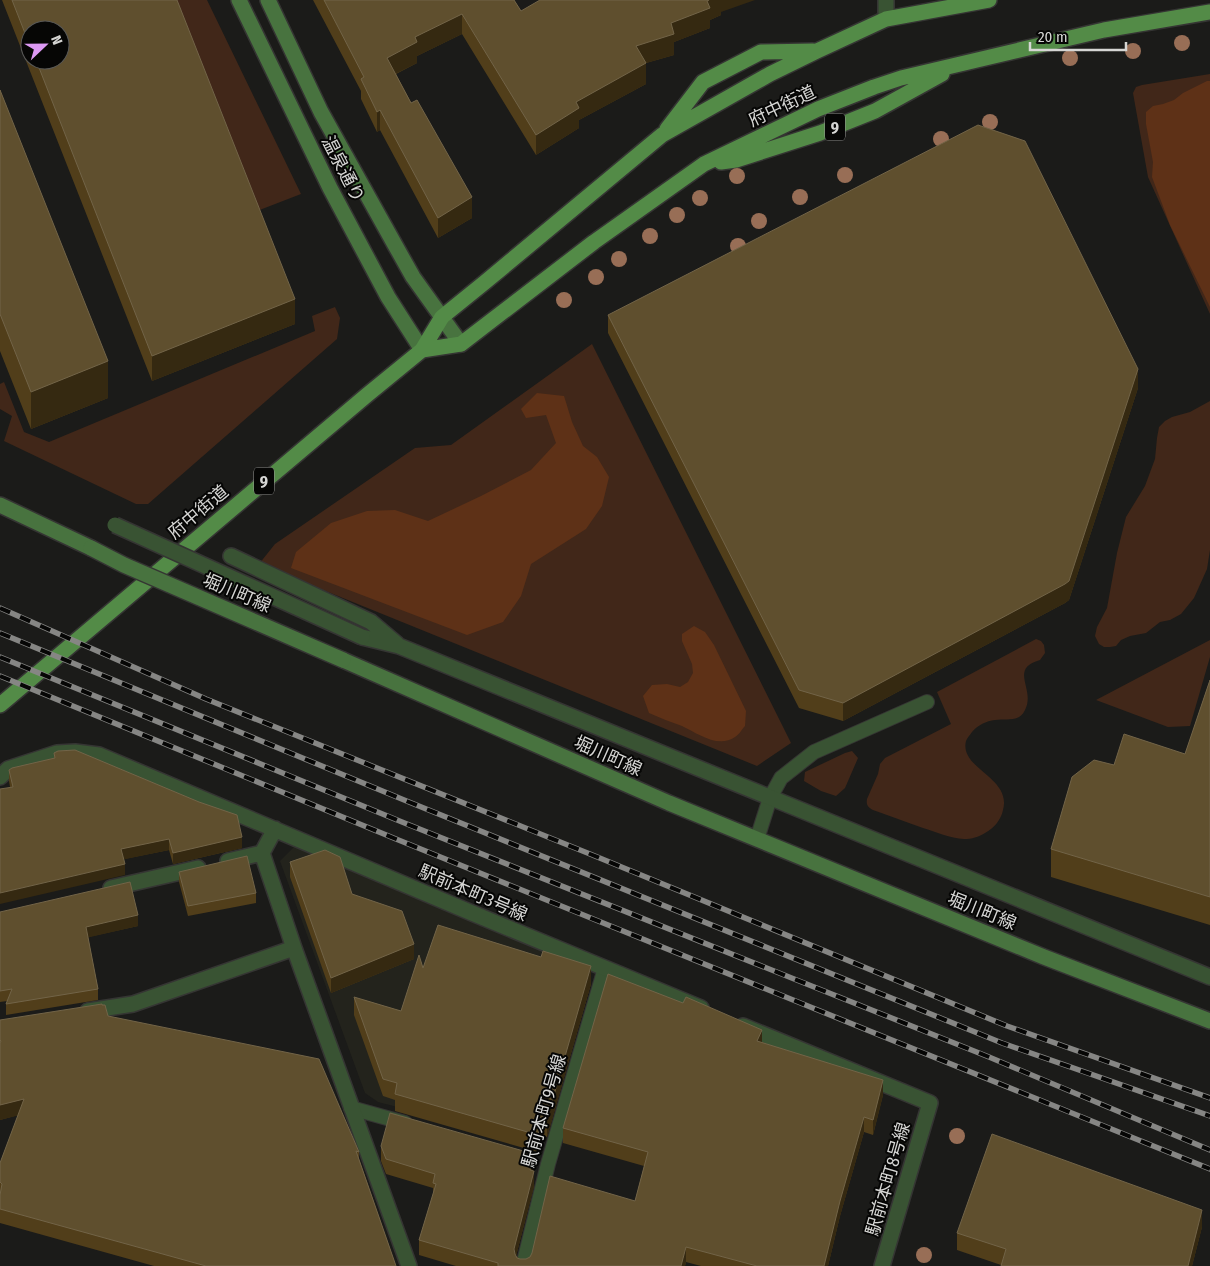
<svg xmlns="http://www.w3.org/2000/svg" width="1210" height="1266" font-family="'Fira Sans Condensed','Noto Sans JP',sans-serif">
  <rect width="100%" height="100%" fill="#1b1b19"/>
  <path fill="#23231c" d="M295 846 582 967 547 1136 535 1142 378 1102 365 1093 280 861Z"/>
  <path fill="#412719" d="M173 0H207L301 194 257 211Z
    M1210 74V314L1148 177 1133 93 1136 87 1142 85Z
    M335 307 340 318 337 339 148 504H136L4 441 12 416 0 409V384L4 382 24 432 49 442 315 331 312 316Z
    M592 344 791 743 757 766 259 564 275 544 415 448 451 445Z
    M1210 401V550L1207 569 1194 598 1181 614 1170 620 1160 622 1146 633 1130 636 1121 640 1116 646 1110 647H1104L1099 644 1095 636 1097 627 1107 608 1117 553 1126 517 1145 486 1155 459 1157 438 1159 427 1165 421 1172 417 1190 412Z
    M1036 639 1041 641 1044 645 1045 653 1040 660C1008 669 1036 689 1025 710 1019 723 1006 718 995 720 986 721 978 725 972 732 970 735 967 738 966 741 959 769 1012 777 1003 810 1001 820 994 828 985 833 978 837 972 839 964 839 950 838 936 832 923 828 906 822 890 816 873 810 868 807 866 805 867 799L878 774 880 764 885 758 951 724 937 692Z
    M1210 640V657L1190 726 1168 727 1096 700Z
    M852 751 858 758 845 788 836 796 821 791 804 781 805 772 845 753Z"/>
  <path fill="#5e3117" d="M1207 81H1210V307L1170 225 1152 177 1153 162 1146 124V112L1153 106 1163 104 1174 100 1183 93Z
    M537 393 564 396 572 422 583 446 597 457 609 477 602 506 586 529 531 564 521 596 503 622 467 635 291 568 296 552 331 523 367 511 395 510 428 521 481 496 531 470 556 443 546 415 526 418 521 409Z
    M694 626 705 632 714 645 746 711 745 726C742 729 739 735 735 737 718 749 697 733 682 726 671 722 660 718 649 713L643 696 652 685 667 684 680 687 688 682 693 673 692 664 682 641V634Z"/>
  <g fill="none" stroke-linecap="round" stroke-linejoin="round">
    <g stroke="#353533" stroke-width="16">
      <path id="lane" d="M757 839 770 798 781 778 814 752 927 702
        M351 1108 405 1123
        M523 1266 548 1164 605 968"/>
    </g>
    <g stroke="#353533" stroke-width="18">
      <path id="street" d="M886 19V0
        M231 556 371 622 397 644
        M362 637 399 646 1210 977
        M0 777 8 769 57 753 75 752 99 755 472 913 701 1008
        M262 853 294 948
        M228 861 262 853 275 829
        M111 888 198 868
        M88 1011 133 1004 294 948 409 1266
        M743 1026 930 1103 882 1266"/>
    </g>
    <g stroke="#353533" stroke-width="18">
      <path id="secondary" d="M239 0 330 188 388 297 422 350
        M268 0 321 112 395 245 413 277 461 344
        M0 505 91 548
        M343 660 669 803 1044 957 1210 1021"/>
    </g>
    <g stroke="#353533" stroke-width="18">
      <path id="primary" d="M667 129 703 82 761 52 813 51
        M721 162 736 160 820 133 875 111 942 74
        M422 350 461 344 594 242 704 164 818 109 874 87 901 78 1104 30 1210 12
        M0 705 367 395 422 350 442 317 484 283 662 135 770 74 817 51 886 19 989 0"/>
    </g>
    <use href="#lane" stroke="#395333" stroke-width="14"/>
    <use href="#street" stroke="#395333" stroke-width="15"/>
    <use href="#secondary" stroke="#48733f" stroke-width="15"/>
    <use href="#primary" stroke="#538b47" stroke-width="15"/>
    <g stroke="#868684" stroke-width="5.5">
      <path id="rail" d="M0 608 206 699 590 854 1007 1026 1210 1098
        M0 633 409 802 1002 1043 1210 1116
        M0 657 402 822 989 1057 1210 1150
        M0 676 396 839 1210 1169"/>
    </g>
    <use href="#rail" stroke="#060605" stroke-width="4" stroke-dasharray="11" stroke-linecap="butt"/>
    <g stroke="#353533" stroke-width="18" stroke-linecap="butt">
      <path id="street-bridge" d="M115 525 362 637"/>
    </g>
    <g stroke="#353533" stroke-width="18" stroke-linecap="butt">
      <path id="secondary-bridge" d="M91 548 124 565 343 660"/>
    </g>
    <use href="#street-bridge" stroke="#395333" stroke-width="15"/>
    <use href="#secondary-bridge" stroke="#48733f" stroke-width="15"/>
  </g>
  <g fill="#986e56">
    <circle cx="1182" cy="43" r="8"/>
    <circle cx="1133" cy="51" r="8"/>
    <circle cx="1070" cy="58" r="8"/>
    <circle cx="990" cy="122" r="8"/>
    <circle cx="941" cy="139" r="8"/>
    <circle cx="845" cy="175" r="8"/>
    <circle cx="737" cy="176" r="8"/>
    <circle cx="800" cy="197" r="8"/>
    <circle cx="700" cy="198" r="8"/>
    <circle cx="677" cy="215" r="8"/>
    <circle cx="759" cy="221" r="8"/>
    <circle cx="650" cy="236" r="8"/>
    <circle cx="738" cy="246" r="8"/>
    <circle cx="619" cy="259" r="8"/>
    <circle cx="596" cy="277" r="8"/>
    <circle cx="564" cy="300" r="8"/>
    <circle cx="957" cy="1136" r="8"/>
    <circle cx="924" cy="1255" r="8"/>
  </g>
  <path fill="#513e1a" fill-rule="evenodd" d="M2 0H177L295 324 152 381ZM30 30 60 60H30Z
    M313 0H514L521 11 721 12V15L710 20V28L674 42V55L646 63V84L579 120V128L536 155 462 34 417 56V63L396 74 472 218 438 238 380 130 377 132 361 99V91Z
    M0 90 108 398 31 429 0 351Z
    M608 315 1138 388 1069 600 1065 603 843 721 799 708 608 333Z
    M1210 680V925L1051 877V849L1185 754Z
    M54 753 242 848 173 864 169 850 124 859 125 875 10 787 9 781V770L54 758Z
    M290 862 352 894 414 959 331 993 290 877Z
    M179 872 256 893V903L188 916 179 882Z
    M0 912 138 926 88 937 98 989V1000L6 1015V1004L7 1001 0 1002Z
    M423 968 591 984 547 1137 542 1135 538 1152 395 1111V1100L383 1096 354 1015V997L401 1011Z
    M108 1016 359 1152V1159L396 1266H154L0 1223V1163L18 1115 0 1120V1020Z
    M762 1042 883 1095 873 1135 864 1132 840 1216 828 1266H701L686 1262 685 1266H456L419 1255V1240L433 1194V1188L386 1174 381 1161V1146L534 1169V1186L516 1256 520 1259H526L635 1201 644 1166 563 1143V1128Z
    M1202 1227 1192 1266H1001V1265L957 1250V1233Z"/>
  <path fill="#352911" d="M709 0H755L721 12V15L710 20V28L674 42V55L646 63V84L579 120V128L536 155V135L576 102 636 46 671 23Z
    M462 14V34L417 56V63L387 78V58L415 37Z
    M380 110V130L377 132V112Z
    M472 197V218L438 238V218Z
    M295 299V324L152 381V356Z
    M108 361V398L31 429V392Z
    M1138 369V388L1069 600 1065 603 843 721V703Z
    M242 837V848L173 864V853Z
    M169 839V850L121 860V849Z
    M125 864V875L0 904V893Z
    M138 915V926L86 938V927Z
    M414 944V959L331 993V978Z
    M591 966V984L547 1137V1119Z
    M762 1030V1045L757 1041Z
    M883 1080V1095L873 1135V1120Z
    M24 1099V1114L0 1120V1105Z
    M864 1117V1132L840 1216 828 1266H824L840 1201Z
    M542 1118V1135L538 1152V1135Z
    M534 1154V1169L530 1185V1170Z
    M534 1171V1186L514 1264V1249Z
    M1202 1210V1227L1192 1266H1188Z
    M686 1247V1262L685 1266H681Z"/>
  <path fill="#5f4f2e" stroke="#726448" d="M12 0H177L295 299 152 356 36 60H60V30H30V46Z
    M324 0H514L521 11 540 0H709L707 1 710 8 671 23 674 34 636 46 646 63 576 102 579 108 536 135 462 14 415 37 417 42 387 58 411 103 417 100 472 197 438 218 380 110 377 112 361 79 364 77Z
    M0 90 108 361 31 392 0 314Z
    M978 125 1025 141 1138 369 1069 581 1065 584 843 703 799 690 608 315Z
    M1210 680V897L1051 849 1072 777 1094 760 1114 765 1124 734 1185 754Z
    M75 750 199 802 237 815 242 837 173 853 169 839 121 849 125 864 0 893V789L13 787 9 770 12 768 55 758 54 753 58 751Z
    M325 850 340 857 352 894 402 911 414 944 331 978 290 862Z
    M247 856 256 893 188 906 179 872Z
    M130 882 138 915 86 927 98 989 6 1004 12 989 0 991V912Z
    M438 925 541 957 543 951 591 966 547 1119 542 1118 538 1135 395 1094 397 1083 383 1079 354 997 401 1011 419 955 423 968Z
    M608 974 683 1003 686 997 762 1030 757 1041 883 1080 873 1120 864 1117 840 1201 824 1266H757L686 1247 681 1266H498V1263L419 1240 436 1184 433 1183 435 1174 386 1159 381 1146 390 1113 534 1154 530 1170 534 1171 514 1249 515 1254 517 1258 520 1259H526L530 1257 532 1253 550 1176 635 1201 648 1152 563 1128Z
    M102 1004V1005H105L108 1016 319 1059 359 1152 356 1151 396 1266H206L0 1209V1195L2 1184 0 1182V1163L24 1099 0 1105V1043L1 1041 0 1040V1020Z
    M992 1134 1202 1210 1188 1266H1001L1006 1249 957 1233Z"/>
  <g text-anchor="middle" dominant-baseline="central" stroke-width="4" stroke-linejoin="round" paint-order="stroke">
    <g fill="#060605" stroke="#989896" stroke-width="1">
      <rect x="825" y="113.5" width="20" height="27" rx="4"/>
      <rect x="254" y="467.5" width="20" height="27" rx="4"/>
    </g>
    <g font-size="16" font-weight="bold" fill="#d6d6d4">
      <text x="835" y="127">9</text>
      <text x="264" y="481">9</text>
    </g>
    <g font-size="18" fill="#d6d6d4" stroke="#060605">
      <text transform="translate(782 106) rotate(-25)">府中街道</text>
      <text transform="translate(343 169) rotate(63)">温泉通り</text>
      <text transform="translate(198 512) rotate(-40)">府中街道</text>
      <text transform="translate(237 593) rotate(23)">堀川町線</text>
      <text transform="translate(608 756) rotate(24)">堀川町線</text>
      <text transform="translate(473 893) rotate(23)">駅前本町3号線</text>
      <text transform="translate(982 911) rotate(22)">堀川町線</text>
      <text transform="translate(544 1111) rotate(-74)">駅前本町9号線</text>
      <text transform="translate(888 1179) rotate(-74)">駅前本町8号線</text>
    </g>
  </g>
  <g transform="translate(45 45) rotate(68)"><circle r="24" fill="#060605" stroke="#595958"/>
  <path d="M0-4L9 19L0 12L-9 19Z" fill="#dd99f4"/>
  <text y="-8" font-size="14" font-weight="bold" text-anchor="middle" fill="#d6d6d4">N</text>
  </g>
  <path d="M1030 42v8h96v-8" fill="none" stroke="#d6d6d4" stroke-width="2.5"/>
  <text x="1038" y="42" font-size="15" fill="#d6d6d4" stroke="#060605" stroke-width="4" paint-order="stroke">20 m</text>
</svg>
